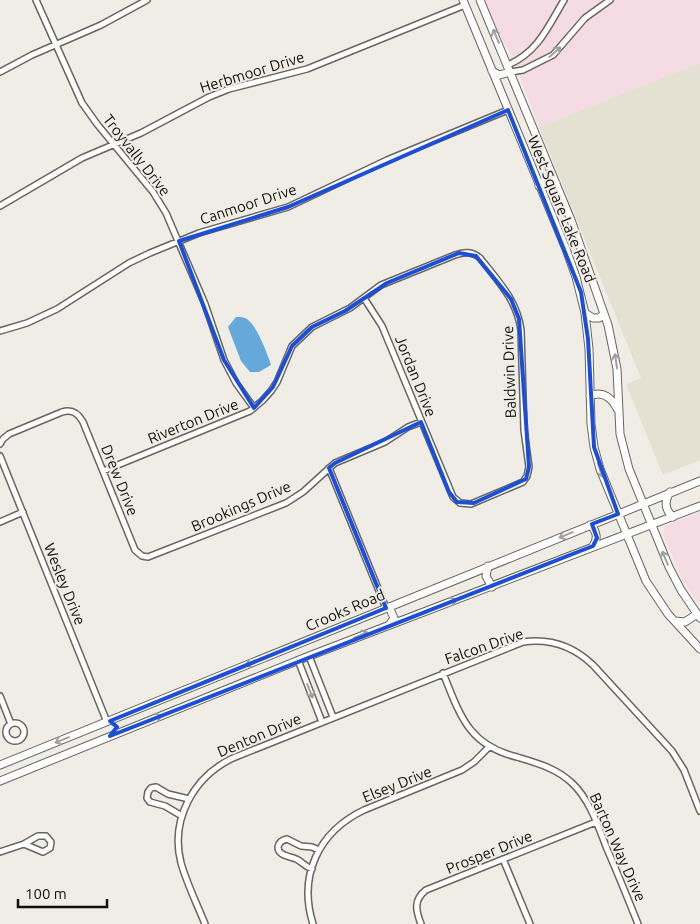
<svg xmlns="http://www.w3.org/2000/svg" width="700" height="924" font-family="Ubuntu,sans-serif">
  <rect width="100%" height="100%" fill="#efede5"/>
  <path fill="#f4dbe4" d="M484 0H700V63L539 127 512 55 498 33Z
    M700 512V606L682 579 663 534 664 528 667 525Z"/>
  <path fill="#e4e1d2" d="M700 63V460L663 475 626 384 641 378 539 127Z"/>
  <path fill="#65a9da" d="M236 317C239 317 244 317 247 319 257 326 267 353 271 365L259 372H250L241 361 228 327Z"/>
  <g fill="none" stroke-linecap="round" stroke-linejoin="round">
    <g stroke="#67665e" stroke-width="8">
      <path id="street" d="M36 0 82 103 97 124 153 192 166 213 205 304 224 360 236 383 254 408
        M508 65C538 52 548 27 564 0
        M0 72 32 55 101 25 147 0
        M511 72 523 70 553 55 585 18 610 0
        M0 206 82 158 141 133 209 97 229 89 307 69 465 5
        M0 331 27 323 57 309 129 263 150 253 199 233 288 207 387 160 508 110
        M0 444 3 439 9 434 62 412C72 409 78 413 83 422L135 550 142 556 148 557 286 503 303 492 335 463 385 442 408 427 421 422
        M0 456 107 722
        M329 468 386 608
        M103 471 250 411 263 400 271 391 277 382 292 346 312 327 350 308 381 285 455 255C464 252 472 251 480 258 498 281 517 300 521 330L524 430 529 467 527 476 523 482 471 504 460 503 453 497 382 326 364 298
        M0 522 23 512
        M309 656 333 717
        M298 660 322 722
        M443 673C460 715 468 745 517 757 537 763 556 768 572 783 590 800 598 826 607 849 618 874 628 899 638 924
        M0 696 11 724
        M6 732a9 9 0 1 1 18 0a9 9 0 1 1-18 0Z
        M182 816 165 806 150 802 147 798 148 792 151 788 156 787 168 794 189 799
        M0 852 24 844 38 836H46L51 842 50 848 43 852 24 844
        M503 859 530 924
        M312 869C306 867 303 863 298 860 292 856 278 857 278 847 279 842 282 840 287 839L301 846 312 847 319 850
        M205 924C197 904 187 884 181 863 170 820 193 777 233 758L523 642C550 638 573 646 593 665L672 751 684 770 700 811
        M313 924C298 876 318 832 364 810L462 770 474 762 489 747
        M421 924C416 911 413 900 426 890L596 822"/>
    </g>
    <g stroke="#67665e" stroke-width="9">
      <path id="secondary" d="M463 0 566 249 576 277 585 313 589 349 591 424 594 447 600 469 646 581 668 614 700 649
        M480 0 571 220 608 325 617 369 620 434 629 469 669 567 681 590 700 618
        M492 71 499 75 511 72
        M539 186C544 179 550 179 556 183
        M585 313 593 318H599L604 314
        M590 396C603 390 612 398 618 410
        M670 492C664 501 665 510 673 517
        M590 525C597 531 598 539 593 546
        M488 566 486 576 492 587
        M389 607 394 618 390 624
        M675 621 685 622 697 614
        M0 765 700 481
        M0 781 309 656 700 506"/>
    </g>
    <use href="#street" stroke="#fff" stroke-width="5"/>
    <use href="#secondary" stroke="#fff" stroke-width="7"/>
  </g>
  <defs><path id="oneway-shaft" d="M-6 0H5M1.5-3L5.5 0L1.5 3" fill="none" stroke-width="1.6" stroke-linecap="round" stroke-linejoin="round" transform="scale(1.25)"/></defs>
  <g stroke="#9f9f9e">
    <use href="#oneway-shaft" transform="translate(496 36) rotate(-113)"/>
    <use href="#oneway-shaft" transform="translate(555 52) rotate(-41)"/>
    <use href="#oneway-shaft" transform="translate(616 361) rotate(-98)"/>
    <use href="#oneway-shaft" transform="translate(600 470) rotate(72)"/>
    <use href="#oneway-shaft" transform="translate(566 535) rotate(158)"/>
    <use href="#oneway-shaft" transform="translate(665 558) rotate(-113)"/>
    <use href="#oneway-shaft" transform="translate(450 602) rotate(-20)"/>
    <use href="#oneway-shaft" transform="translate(361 635) rotate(-21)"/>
    <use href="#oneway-shaft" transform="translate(252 663) rotate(158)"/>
    <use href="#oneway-shaft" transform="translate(310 691) rotate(68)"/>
    <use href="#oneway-shaft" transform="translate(155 718) rotate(-22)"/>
    <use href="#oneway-shaft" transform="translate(62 740) rotate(158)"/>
  </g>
  <path fill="none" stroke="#1d4ed8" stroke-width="4" stroke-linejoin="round" d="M508 110 581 292 588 339 594 447 618 514 592 524 597 538 593 546 110 736 117 727 110 721 386 608 329 468 335 463 421 422 449 492 457 502 474 503 526 479 529 467 519 319 511 299 476 256 459 253 387 283 345 311 312 327 292 346 273 387 254 408 224 360 179 241 288 207Z"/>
  <g text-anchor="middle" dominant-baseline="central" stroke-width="4" stroke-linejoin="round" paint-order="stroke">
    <g font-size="15" fill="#0f0f0c" stroke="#efede5">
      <text transform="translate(252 72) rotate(-17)">Herbmoor Drive</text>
      <text transform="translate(137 155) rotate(52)">Troyvally Drive</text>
      <text transform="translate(248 204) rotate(-18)">Canmoor Drive</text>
      <text transform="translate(562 209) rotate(68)">West Square Lake Road</text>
      <text transform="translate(509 372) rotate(-92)">Baldwin Drive</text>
      <text transform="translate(416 376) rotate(68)">Jordan Drive</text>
      <text transform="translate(193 421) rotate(-22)">Riverton Drive</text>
      <text transform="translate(120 480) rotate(68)">Drew Drive</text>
      <text transform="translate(241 506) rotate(-23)">Brookings Drive</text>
      <text transform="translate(65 584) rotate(68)">Wesley Drive</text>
      <text transform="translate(345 610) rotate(-23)">Crooks Road</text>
      <text transform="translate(484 646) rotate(-19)">Falcon Drive</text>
      <text transform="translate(259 735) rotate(-23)">Denton Drive</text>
      <text transform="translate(397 784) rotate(-22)">Elsey Drive</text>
      <text transform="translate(618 847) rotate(66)">Barton Way Drive</text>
      <text transform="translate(489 852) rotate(-22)">Prosper Drive</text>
    </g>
  </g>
  <path d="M18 899v8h89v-8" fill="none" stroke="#0f0f0c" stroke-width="2.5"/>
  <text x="25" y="899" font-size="15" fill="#0f0f0c" stroke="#efede5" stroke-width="4" paint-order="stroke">100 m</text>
</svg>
